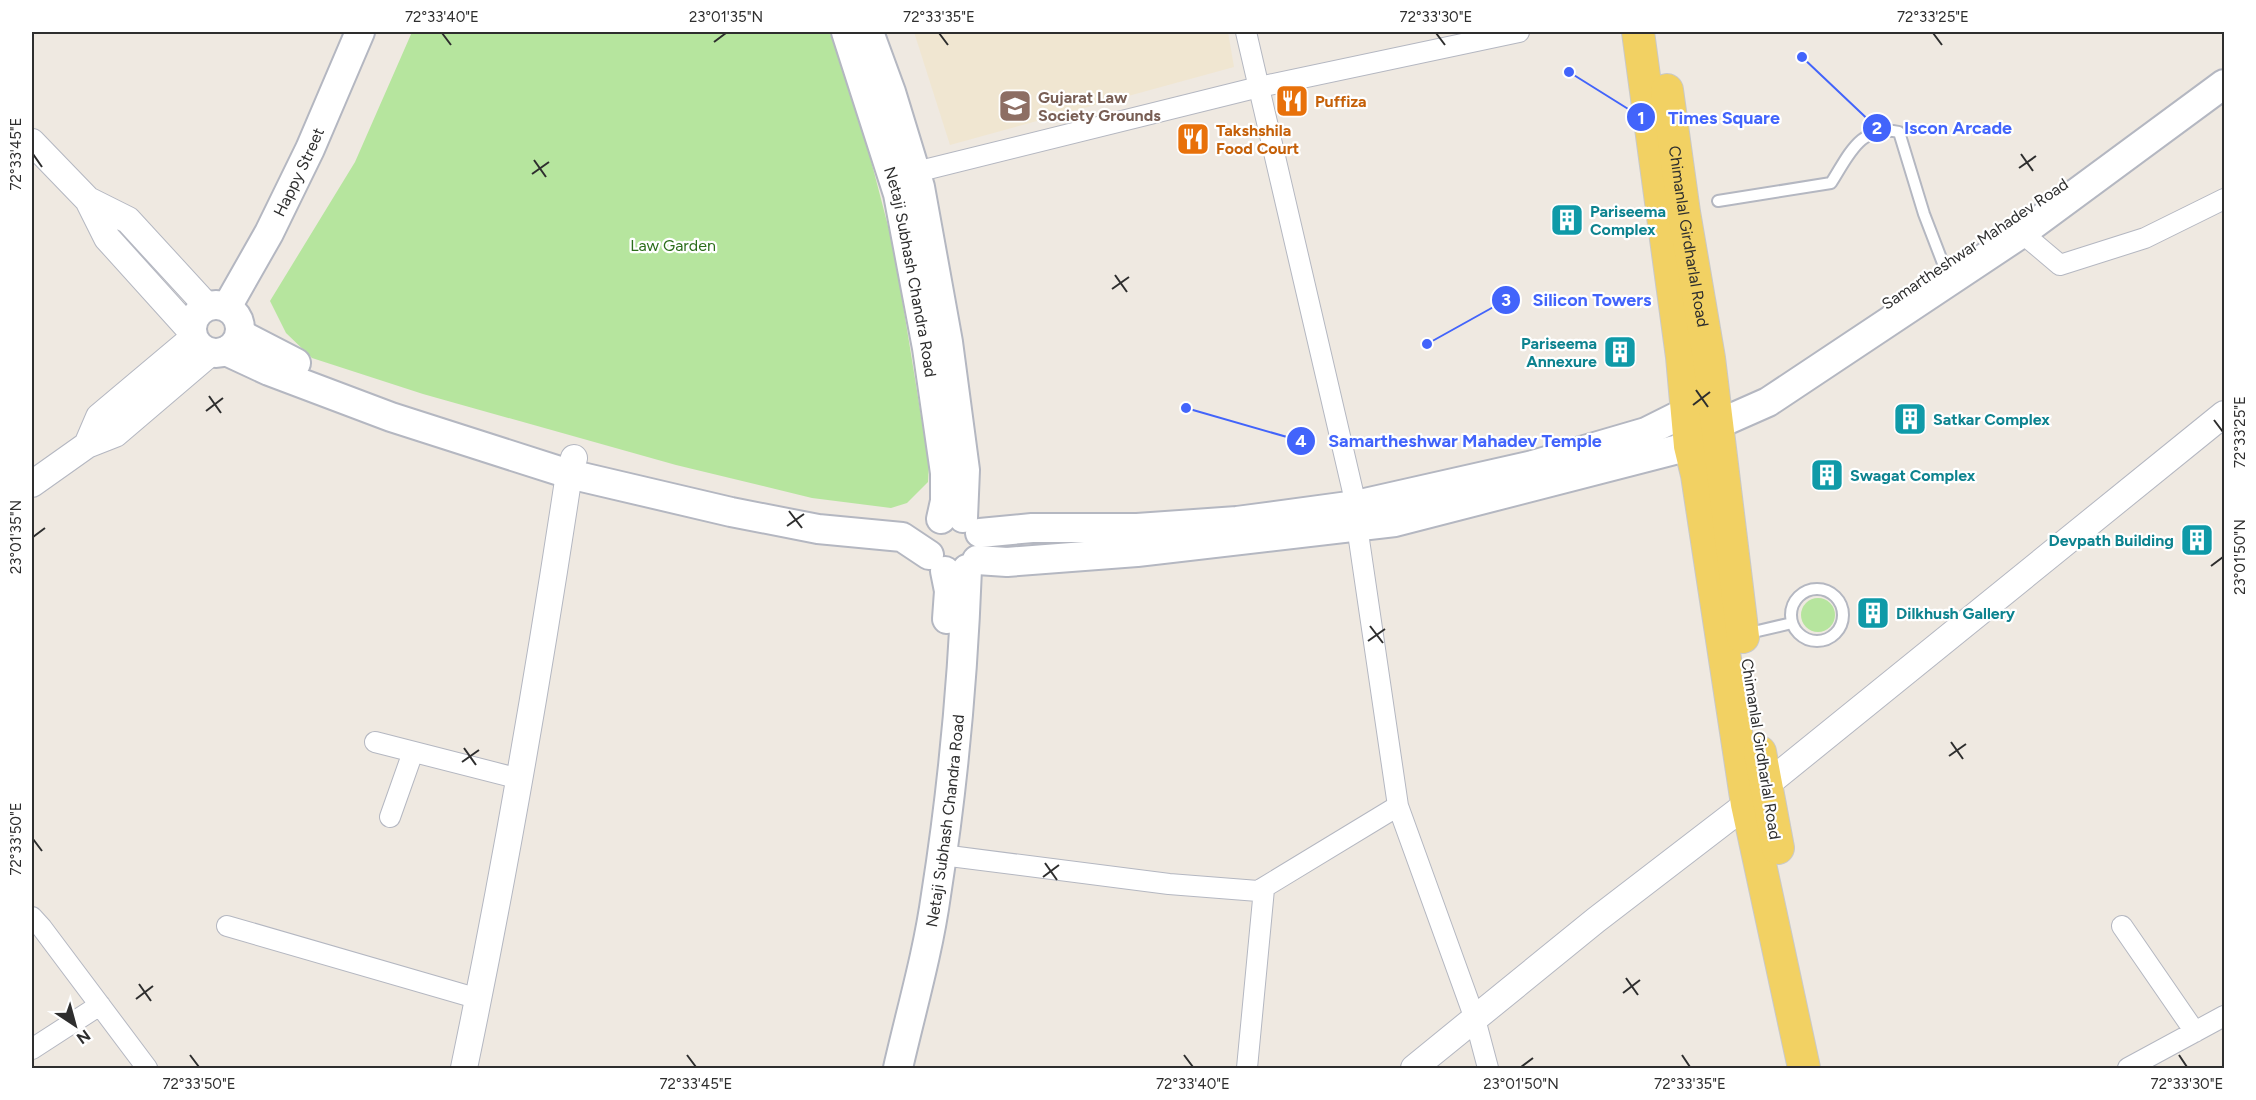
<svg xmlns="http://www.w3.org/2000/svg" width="2256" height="1100" font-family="Figtree,sans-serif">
  <rect width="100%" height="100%" fill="#efe9e1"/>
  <path fill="#f0e6d1" d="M914 32H1228L1234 67 950 145Z"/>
  <path fill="#b6e59e" d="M412 32H830L868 149 894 249 929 465 928 482 907 503 891 508 812 498 676 465 423 394 312 358 286 333 270 301 355 162Z
    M1801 615a17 17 0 1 1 34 0a17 17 0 1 1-34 0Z"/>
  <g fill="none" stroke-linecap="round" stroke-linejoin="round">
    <g stroke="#b4b7c1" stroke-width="14">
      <path id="service" d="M1718 201 1831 183C1849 155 1860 124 1899 132L1924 214 1944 266
        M1791 615a26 26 0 1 1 52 0a26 26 0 1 1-52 0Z
        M1745 634 1792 623"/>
    </g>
    <g stroke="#b4b7c1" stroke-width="22">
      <path id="minor" d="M1246 32 1356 505 1357 526 1398 806 1475 1019 1488 1068
        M916 172 1259 87 1519 32
        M2022 233 2060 265 2145 238 2224 199
        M375 742 520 779
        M390 817 413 752
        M942 855 1169 884 1258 891 1398 806
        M32 917 42 928 147 1068
        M227 926 479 999
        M2122 926 2195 1032
        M32 1049 100 1005
        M1247 1068 1264 889
        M2128 1068 2224 1016"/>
    </g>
    <g stroke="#b4b7c1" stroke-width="28">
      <path id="tertiary" d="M32 142 88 200 107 238 191 331
        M88 200 128 220 207 306
        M87 445 99 417 193 338
        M32 484 87 445 115 434 210 353
        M1766 785 2224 414
        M464 1068C505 871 539 673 569 474L574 458
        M1414 1068 1596 920 1747 804"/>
    </g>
    <g stroke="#b4b7c1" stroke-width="32">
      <g id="secondary">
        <path id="s1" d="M846 32 898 194 927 348 945 473V501L941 519"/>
        <path d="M869 32 891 92 920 187 948 342 965 470 963 518"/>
        <circle cx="216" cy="329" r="24"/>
        <path id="s2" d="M227 307 269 233 310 149 360 32"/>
        <path d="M240 334 296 363"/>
        <path d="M226 351 269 371 391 417 569 474 731 512 818 529 902 537 929 555"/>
        <path d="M980 533 1032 528H1137L1237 521 1356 505 1533 465 1646 432 1686 412 1707 408"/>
        <path d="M977 560 1007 562 1137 552 1395 522 1690 446 1716 425 1768 402 2022 233 2224 84"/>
        <path d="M945 571 949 591 947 619"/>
        <path id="s3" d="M898 1068C911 1011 928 953 936 895 953 787 963 678 967 569"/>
      </g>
    </g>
    <g stroke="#c9c9c9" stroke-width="34">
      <g id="primary">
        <path d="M1638 32 1682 357 1690 446 1697 475 1747 804 1804 1068"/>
        <path id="s4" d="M1667 90 1684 212 1709 358 1743 637"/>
        <path d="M1760 752 1778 848"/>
      </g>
    </g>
    <use href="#service" stroke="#fff" stroke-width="10"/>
    <use href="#minor" stroke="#fff" stroke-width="20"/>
    <use href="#tertiary" stroke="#fff" stroke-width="26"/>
    <use href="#secondary" stroke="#fff" stroke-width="28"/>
    <use href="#primary" stroke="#f2d163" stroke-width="32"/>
  </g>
  <path fill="none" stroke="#2e2e2e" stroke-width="2" d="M442 33 451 45M939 33 948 45M1436 33 1445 45M1933 33 1942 45M714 42 726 33M33 154 42 167M2021 154 2033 171M534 160 546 177M2019 168 2036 156M532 174 549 162M1115 275 1127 292M1112 289 1129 277M1696 390 1708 407M209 396 221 413M1693 405 1710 392M206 411 223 398M2214 420 2223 432M789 511 802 528M787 526 804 514M33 537 45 528M2211 566 2223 557M1370 626 1383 643M1368 641 1385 629M1951 742 1963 759M464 748 476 765M1949 756 1966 744M462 762 479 750M33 839 42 851M1045 863 1057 880M1043 877 1059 865M1626 978 1638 995M139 984 151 1001M1623 993 1640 980M136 999 153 986M190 1055 199 1067M687 1055 696 1067M1184 1055 1193 1067M1682 1055 1690 1067M2179 1055 2187 1067M1521 1067 1533 1058"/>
  <defs>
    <g id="restaurant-square" transform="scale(1.725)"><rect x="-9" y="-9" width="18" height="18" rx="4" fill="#e8710a" stroke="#fff"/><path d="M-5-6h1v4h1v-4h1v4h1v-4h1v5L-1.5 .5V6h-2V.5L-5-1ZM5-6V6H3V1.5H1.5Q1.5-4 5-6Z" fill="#fff"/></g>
    <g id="university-square" transform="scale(1.725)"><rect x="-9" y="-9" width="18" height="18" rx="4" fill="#8d6e63" stroke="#fff"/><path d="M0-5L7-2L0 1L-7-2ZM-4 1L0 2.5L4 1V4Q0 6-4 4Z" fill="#fff"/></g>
    <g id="building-square" transform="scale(1.725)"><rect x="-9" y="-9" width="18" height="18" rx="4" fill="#0f9aa8" stroke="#fff"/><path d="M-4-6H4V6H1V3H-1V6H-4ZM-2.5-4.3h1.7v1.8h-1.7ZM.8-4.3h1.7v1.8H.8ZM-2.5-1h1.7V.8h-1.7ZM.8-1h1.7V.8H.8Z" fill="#fff"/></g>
  </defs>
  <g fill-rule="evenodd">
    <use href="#restaurant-square" x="1292" y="101"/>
    <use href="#university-square" x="1015" y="106"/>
    <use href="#restaurant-square" x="1193" y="139"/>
    <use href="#building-square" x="1567" y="220"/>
    <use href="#building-square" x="1620" y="352"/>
    <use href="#building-square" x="1910" y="419"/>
    <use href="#building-square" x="1827" y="475"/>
    <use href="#building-square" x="2197" y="540"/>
    <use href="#building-square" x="1873" y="613"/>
  </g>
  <g text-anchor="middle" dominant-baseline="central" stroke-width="4.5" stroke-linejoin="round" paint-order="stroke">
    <g font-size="16" font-weight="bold" fill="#785e54" stroke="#fff" text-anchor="start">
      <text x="1038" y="97">Gujarat Law<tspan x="1038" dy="18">Society Grounds</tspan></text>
    </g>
    <g font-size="16" font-weight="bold" fill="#c56008" stroke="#fff" text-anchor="start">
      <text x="1315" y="101">Puffiza</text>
      <text x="1216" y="130">Takshshila<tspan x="1216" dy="18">Food Court</tspan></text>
    </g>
    <g font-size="16" fill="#2e2e2e" stroke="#fff">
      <text stroke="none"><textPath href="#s2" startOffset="153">Happy Street</textPath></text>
      <text stroke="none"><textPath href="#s4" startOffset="148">Chimanlal Girdharlal Road</textPath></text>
      <text transform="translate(1975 244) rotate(-34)">Samartheshwar Mahadev Road</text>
      <text stroke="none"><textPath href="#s1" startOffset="249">Netaji Subhash Chandra Road</textPath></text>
      <text transform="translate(1761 749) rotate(81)">Chimanlal Girdharlal Road</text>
      <text stroke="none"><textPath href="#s3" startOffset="252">Netaji Subhash Chandra Road</textPath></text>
    </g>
    <g font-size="16" font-weight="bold" fill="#0d838f" stroke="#fff" text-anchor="start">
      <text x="1590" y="211">Pariseema<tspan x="1590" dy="18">Complex</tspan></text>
      <text x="1597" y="343" text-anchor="end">Pariseema<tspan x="1597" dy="18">Annexure</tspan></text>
      <text x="1933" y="419">Satkar Complex</text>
      <text x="1850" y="475">Swagat Complex</text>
      <text x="2174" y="540" text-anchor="end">Devpath Building</text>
      <text x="1896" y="613">Dilkhush Gallery</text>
    </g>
    <g font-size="16" fill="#2c6e1b" stroke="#fff">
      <text x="673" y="245">Law Garden</text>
    </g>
  </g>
  <path fill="none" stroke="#4264fb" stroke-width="2" d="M1569 72L1641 117M1802 57L1877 128M1427 344L1506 300M1186 408L1301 441"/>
  <g fill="#4264fb" stroke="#fff" stroke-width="2">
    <circle cx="1569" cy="72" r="6"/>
    <circle cx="1802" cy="57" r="6"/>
    <circle cx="1427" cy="344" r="6"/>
    <circle cx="1186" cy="408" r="6"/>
    <circle cx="1641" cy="117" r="15"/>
    <circle cx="1877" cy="128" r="15"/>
    <circle cx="1506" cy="300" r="15"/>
    <circle cx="1301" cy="441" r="15"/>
  </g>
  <g font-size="18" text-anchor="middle" font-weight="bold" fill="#fff">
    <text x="1641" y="124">1</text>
    <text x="1877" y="134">2</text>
    <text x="1506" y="306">3</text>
    <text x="1301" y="447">4</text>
  </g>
  <g font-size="18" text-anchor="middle" font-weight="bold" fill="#4264fb" stroke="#fff" stroke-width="4.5" stroke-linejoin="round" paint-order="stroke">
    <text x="1724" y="124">Times Square</text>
    <text x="1958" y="134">Iscon Arcade</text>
    <text x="1592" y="306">Silicon Towers</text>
    <text x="1465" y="447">Samartheshwar Mahadev Temple</text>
  </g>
  <rect width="2256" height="1100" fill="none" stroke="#ffffff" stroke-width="66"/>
  <g transform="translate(75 1025) rotate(144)" stroke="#ffffff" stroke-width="4.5" paint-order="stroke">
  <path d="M0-4.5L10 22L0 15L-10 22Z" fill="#2e2e2e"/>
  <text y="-9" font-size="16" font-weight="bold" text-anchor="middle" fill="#2e2e2e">N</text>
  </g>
  <rect x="33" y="33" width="2190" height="1034" fill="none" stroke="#2e2e2e" stroke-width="2"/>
  <g font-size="15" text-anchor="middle" fill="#2e2e2e">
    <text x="442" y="22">72°33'40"E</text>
    <text x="726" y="22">23°01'35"N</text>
    <text x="939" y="22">72°33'35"E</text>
    <text x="1436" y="22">72°33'30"E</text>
    <text x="1933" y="22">72°33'25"E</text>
    <text transform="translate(16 154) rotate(-90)" y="5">72°33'45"E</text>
    <text transform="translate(2240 432) rotate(-90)" y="5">72°33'25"E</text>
    <text transform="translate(16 537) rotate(-90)" y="5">23°01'35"N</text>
    <text transform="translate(2240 557) rotate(-90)" y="5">23°01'50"N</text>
    <text transform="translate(16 839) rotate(-90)" y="5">72°33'50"E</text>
    <text x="199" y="1089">72°33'50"E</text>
    <text x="696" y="1089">72°33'45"E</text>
    <text x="1193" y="1089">72°33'40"E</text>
    <text x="1521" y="1089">23°01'50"N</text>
    <text x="1690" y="1089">72°33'35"E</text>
    <text x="2187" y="1089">72°33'30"E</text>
  </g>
</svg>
